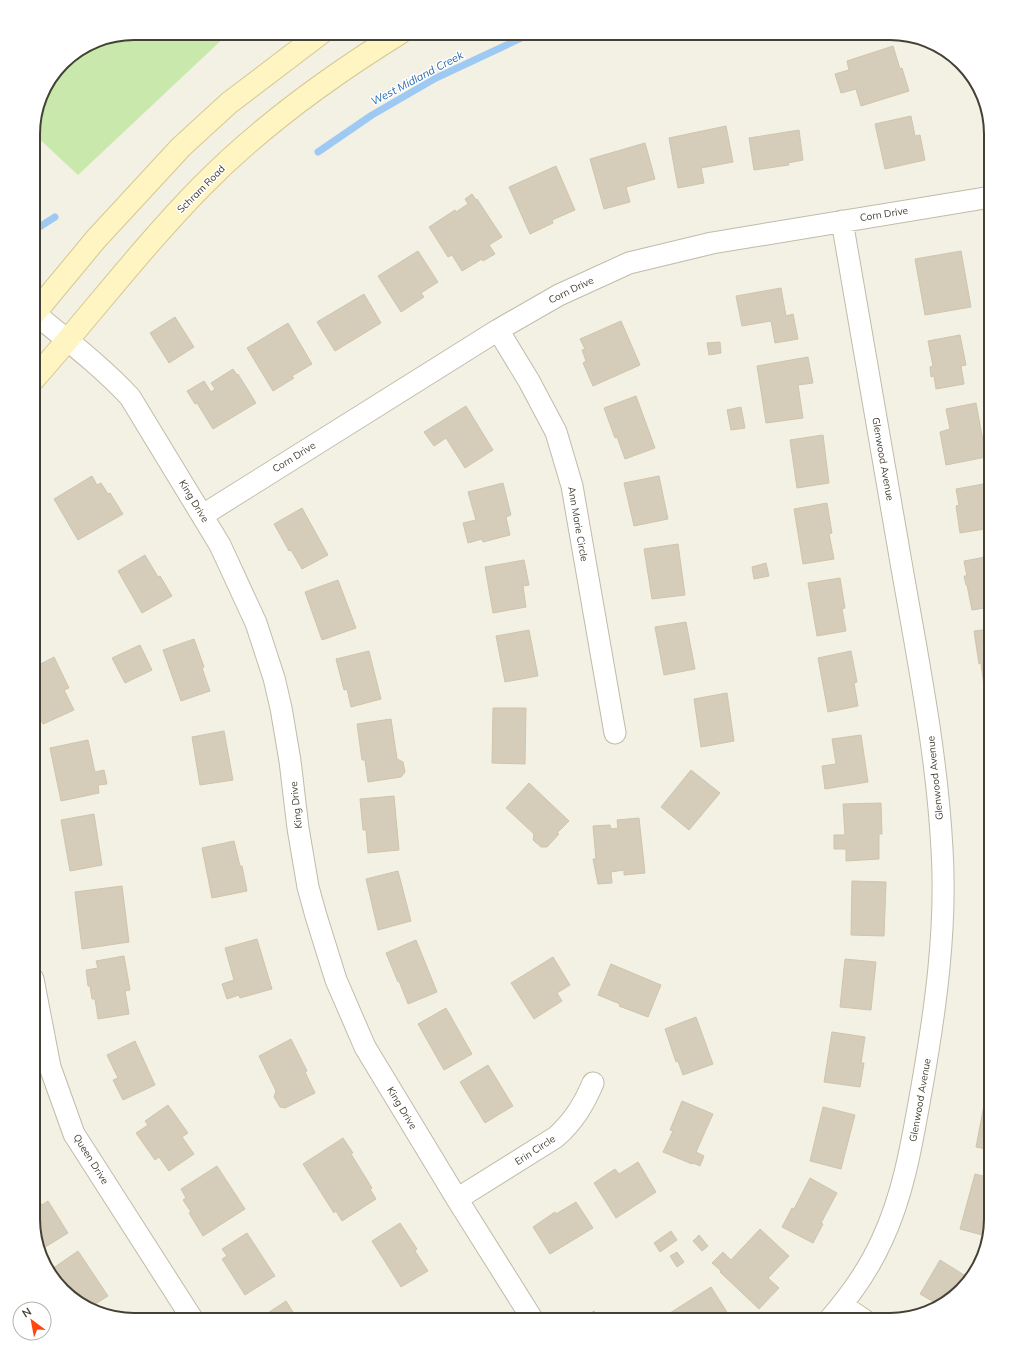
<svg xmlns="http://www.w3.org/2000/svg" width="1024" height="1353" font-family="Mulish,sans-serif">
  <rect width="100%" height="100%" fill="#f3f0e4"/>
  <path fill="#c8e9ab" d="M134 33H229L78 175 33 133V128L44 89 67 58 96 41Z"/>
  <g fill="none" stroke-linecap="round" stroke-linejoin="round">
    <path stroke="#9dc9f2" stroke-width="7" d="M318 152 372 115 436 78 532 33
      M33 231 55 217"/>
  </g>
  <path fill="#d5ccb9" stroke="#d0c5ac" d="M855 33H870L858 39Z
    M893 46 900 69 902 68 909 91 861 106 856 89 841 93 835 74 849 70 847 61Z
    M911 116 915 136 920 135 925 160 885 169 875 124Z
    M726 126 733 162 701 168 704 183 678 188 669 138Z
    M799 130 803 160 788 163 789 165 754 170 749 138Z
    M645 143 655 179 626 187 630 202 604 209 590 159Z
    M556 166 575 210 552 220 553 223 530 234 509 187Z
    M472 194 476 200 477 199 502 237 489 245 495 254 483 261 482 259 462 271 452 255 448 257 429 227 455 210 456 212 468 204 465 199Z
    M418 251 438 282 421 293 424 297 401 312 378 276Z
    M961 251 971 307 925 315 915 259Z
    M781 288 786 316 793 314 798 339 775 343 771 321 742 326 736 296Z
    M364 294 381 323 335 351 317 322Z
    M175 317 194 347 169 363 150 333Z
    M621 321 640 365 593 386 583 363 586 361 582 350 585 349 580 339Z
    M288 323 312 364 292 376 294 378 273 391 247 348Z
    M960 335 966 365 961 366 964 384 936 389 934 376 931 377 930 367 933 366 928 341Z
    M720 342 721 353 709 355 707 343Z
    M808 357 813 383 798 385 803 418 766 423 757 366Z
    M233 369 237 375 238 374 256 403 213 429 197 403 195 404 187 391 204 381 211 392 215 389 211 383Z
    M636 396 655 448 625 459 617 437 615 438 604 408Z
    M976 403 986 457 946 465 940 432 950 429 946 409Z
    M466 406 493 450 465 468 446 438 434 446 424 432Z
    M741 407 745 428 731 430 727 410Z
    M823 435 829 483 797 488 790 440Z
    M92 476 97 485 101 483 108 494 110 493 123 514 78 540 54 499Z
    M659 476 668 519 634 526 624 483Z
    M503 483 511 515 506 517 510 535 483 542 482 539 468 543 463 523 476 520 468 492Z
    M989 483 991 497V528L960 533 956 506 959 505 956 489Z
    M827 503 832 533 829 534 834 559 803 564 794 509Z
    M302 508 328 555 302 569 291 550 289 551 274 524Z
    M678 544 685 595 652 599 644 549Z
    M145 555 158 577 160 576 172 596 142 613 118 571Z
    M991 556V607L972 610 967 585H966L964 576H967L964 561Z
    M524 560 529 585 523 586 526 607 493 613 485 567Z
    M766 563 769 576 754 579 752 567Z
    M840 578 845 608 842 609 846 631 817 636 808 583Z
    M338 580 356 628 322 640 305 592Z
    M686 622 695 669 664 675 655 627Z
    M991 629V685L984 686 981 663 979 664 974 631Z
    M529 630 538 676 505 682 496 636Z
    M194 639 204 667 202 668 210 691 181 701 163 650Z
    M140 645 152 670 125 683 112 658Z
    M369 651 381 699 351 707 347 689 344 690 336 659Z
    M851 651 857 682 854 683 858 706 828 712 818 658Z
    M54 657 69 688 64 690 74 710 43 724 33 703V668Z
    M727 693 734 741 701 747 694 699Z
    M493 708H526L525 764 492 763Z
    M391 719 397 759 403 762 405 772 401 777 368 782 365 760H362L357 724Z
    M224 731 233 780 200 785 192 737Z
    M861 735 868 782 825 789 822 766 836 764 832 739Z
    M88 740 95 772 104 770 107 784 98 785 99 793 61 801 50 748Z
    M691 770 720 793 689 830 661 807Z
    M529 783 569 821 557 833 559 834 547 847H541L533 840 534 834 506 808Z
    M394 796 399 850 368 853 366 830H363L360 799Z
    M881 803 882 834H879V859L846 861V849H834V835H845L843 804Z
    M94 814 102 865 70 871 61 820Z
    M639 818 645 873 624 875V870L611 872 612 883 598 884 593 859H596L593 826 610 825 611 829 618 828 617 820Z
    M234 841 240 866H242L247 891 212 898 202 848Z
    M398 871 411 921 378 930 366 879Z
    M852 881 886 882 884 936 851 935Z
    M122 886 129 942 82 949 75 892Z
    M257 939 272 989 240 998 239 995 227 999 222 984 234 980 225 948Z
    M416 940 437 992 408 1004 399 981 398 982 386 953Z
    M124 956 130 990 125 991 129 1014 98 1019 95 999H92L90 986H88L86 970 98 968 96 961Z
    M553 957 570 985 557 993 562 1001 534 1019 511 983Z
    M845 959 876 962 871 1010 840 1007Z
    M611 964 661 985 648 1017 619 1006 620 1004 598 995Z
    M446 1008 472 1054 444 1070 418 1024Z
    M696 1017 713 1064 683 1075 678 1061 676 1062 665 1029Z
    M832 1032 865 1037 861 1063H864L860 1087 824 1082Z
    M291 1039 307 1071 305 1072 315 1093 285 1108 280 1107 274 1097 276 1091 259 1056Z
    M135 1041 155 1085 123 1100 113 1080 118 1078 107 1055Z
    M991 1045V1070H987L989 1058 987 1057 988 1046H991Z
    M488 1065 513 1106 485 1123 460 1082Z
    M985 1100 991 1101V1150L976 1147Z
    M682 1101 713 1114 696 1152 704 1156 700 1166 693 1163 692 1164 663 1152 673 1131 670 1130Z
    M168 1105 188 1133 182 1137 194 1154 169 1171 159 1157 155 1160 136 1133 148 1125 145 1121Z
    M823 1107 855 1115 841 1169 810 1161Z
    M343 1138 353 1153 351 1154 372 1188 370 1189 376 1199 342 1221 336 1211 334 1213 303 1164Z
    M638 1162 656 1192 616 1218 594 1183 615 1169 619 1174Z
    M217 1166 245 1209 203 1236 189 1213 191 1212 183 1200 186 1198 181 1189Z
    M975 1174 991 1178V1219L986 1236 960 1229Z
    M810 1178 837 1193 821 1223 823 1224 813 1243 782 1227 792 1208 794 1209Z
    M35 1194 42 1205 48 1201 68 1233 42 1249 33 1219V1195Z
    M576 1202 593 1228 550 1254 533 1227 555 1212 556 1214Z
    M400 1223 417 1249 415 1251 428 1271 401 1287 372 1241Z
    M760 1229 789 1256 768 1278 779 1288 759 1309 720 1272 721 1271 712 1263 723 1252 731 1260Z
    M671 1231 677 1240 660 1252 654 1243Z
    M247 1233 275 1276 245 1295 222 1259 227 1256 222 1249Z
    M699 1235 708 1246 702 1251 693 1241Z
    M78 1251 108 1296 89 1308 84 1307 75 1297 74 1298 64 1288 52 1269Z
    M677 1252 684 1262 677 1267 670 1256Z
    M940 1260 969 1278 946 1303 939 1305 920 1294Z
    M711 1287 732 1320H675L670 1313Z
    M286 1301 298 1320H257Z
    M594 1311 599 1318 596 1320H587L585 1317Z"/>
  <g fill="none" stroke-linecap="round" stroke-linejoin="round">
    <g stroke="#c1bba9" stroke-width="23">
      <path id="minor" d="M34 313C67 340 101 366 130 397L220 545 256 623 274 678 281 708 290 761 298 828 308 887 316 916 336 980 365 1047 457 1199 533 1320
        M498 330 529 381 556 432 572 486 615 733
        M203 515 498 330 559 295 629 263 712 243 991 197
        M33 979 50 1067 74 1134 193 1320
        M457 1199 556 1137C574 1121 584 1104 593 1083
        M842 1305 864 1320
        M829 1320C850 1296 869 1269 882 1240 904 1193 912 1142 921 1092 935 1013 947 930 942 849 937 756 919 665 903 574 883 456 863 338 842 221"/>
    </g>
    <g stroke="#d5c892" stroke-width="24">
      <path id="secondary" d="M33 315 96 239 181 147 229 103 321 33
        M33 380C90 316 142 247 202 186 258 129 332 75 400 33"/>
    </g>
    <use href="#minor" stroke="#fff" stroke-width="21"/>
    <use href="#secondary" stroke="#fff5c2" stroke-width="22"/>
  </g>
  <g text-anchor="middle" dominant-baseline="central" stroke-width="3" stroke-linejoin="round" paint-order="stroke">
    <g font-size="10" fill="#454034" stroke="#fff">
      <text transform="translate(201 189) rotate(-45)">Schram Road</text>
      <text transform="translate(884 214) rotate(-9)">Corn Drive</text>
      <text transform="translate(571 290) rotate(-26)">Corn Drive</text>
      <text transform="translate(294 457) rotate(-32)">Corn Drive</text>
      <text transform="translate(883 459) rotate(80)">Glenwood Avenue</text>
      <text transform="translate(194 501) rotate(59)">King Drive</text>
      <text transform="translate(578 524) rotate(80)">Ann Marie Circle</text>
      <text transform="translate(935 778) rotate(-96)">Glenwood Avenue</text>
      <text transform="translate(296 805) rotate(-96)">King Drive</text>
      <text transform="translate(920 1100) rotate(-80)">Glenwood Avenue</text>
      <text transform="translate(402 1108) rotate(59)">King Drive</text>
      <text transform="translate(535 1150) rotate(-33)">Erin Circle</text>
      <text transform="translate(91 1159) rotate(58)">Queen Drive</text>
    </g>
    <g font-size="11" font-style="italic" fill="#2a6eb4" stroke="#fff">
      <text transform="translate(417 78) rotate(-28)">West Midland Creek</text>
    </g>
  </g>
  <path d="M0 0H1024V1353H0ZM134 40H890A94 94 0 0 1 984 134V1219A94 94 0 0 1 890 1313H134A94 94 0 0 1 40 1219V134A94 94 0 0 1 134 40Z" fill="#fff" fill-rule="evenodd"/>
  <path fill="none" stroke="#454034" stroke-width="2" d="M134 40H890A94 94 0 0 1 984 134V1219A94 94 0 0 1 890 1313H134A94 94 0 0 1 40 1219V134A94 94 0 0 1 134 40Z"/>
  <g transform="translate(32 1321) rotate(328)"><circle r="19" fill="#ffffff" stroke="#b5b3ae"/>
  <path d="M0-3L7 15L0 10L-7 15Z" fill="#ff470f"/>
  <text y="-6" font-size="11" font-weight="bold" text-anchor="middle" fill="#454034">N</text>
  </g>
</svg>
